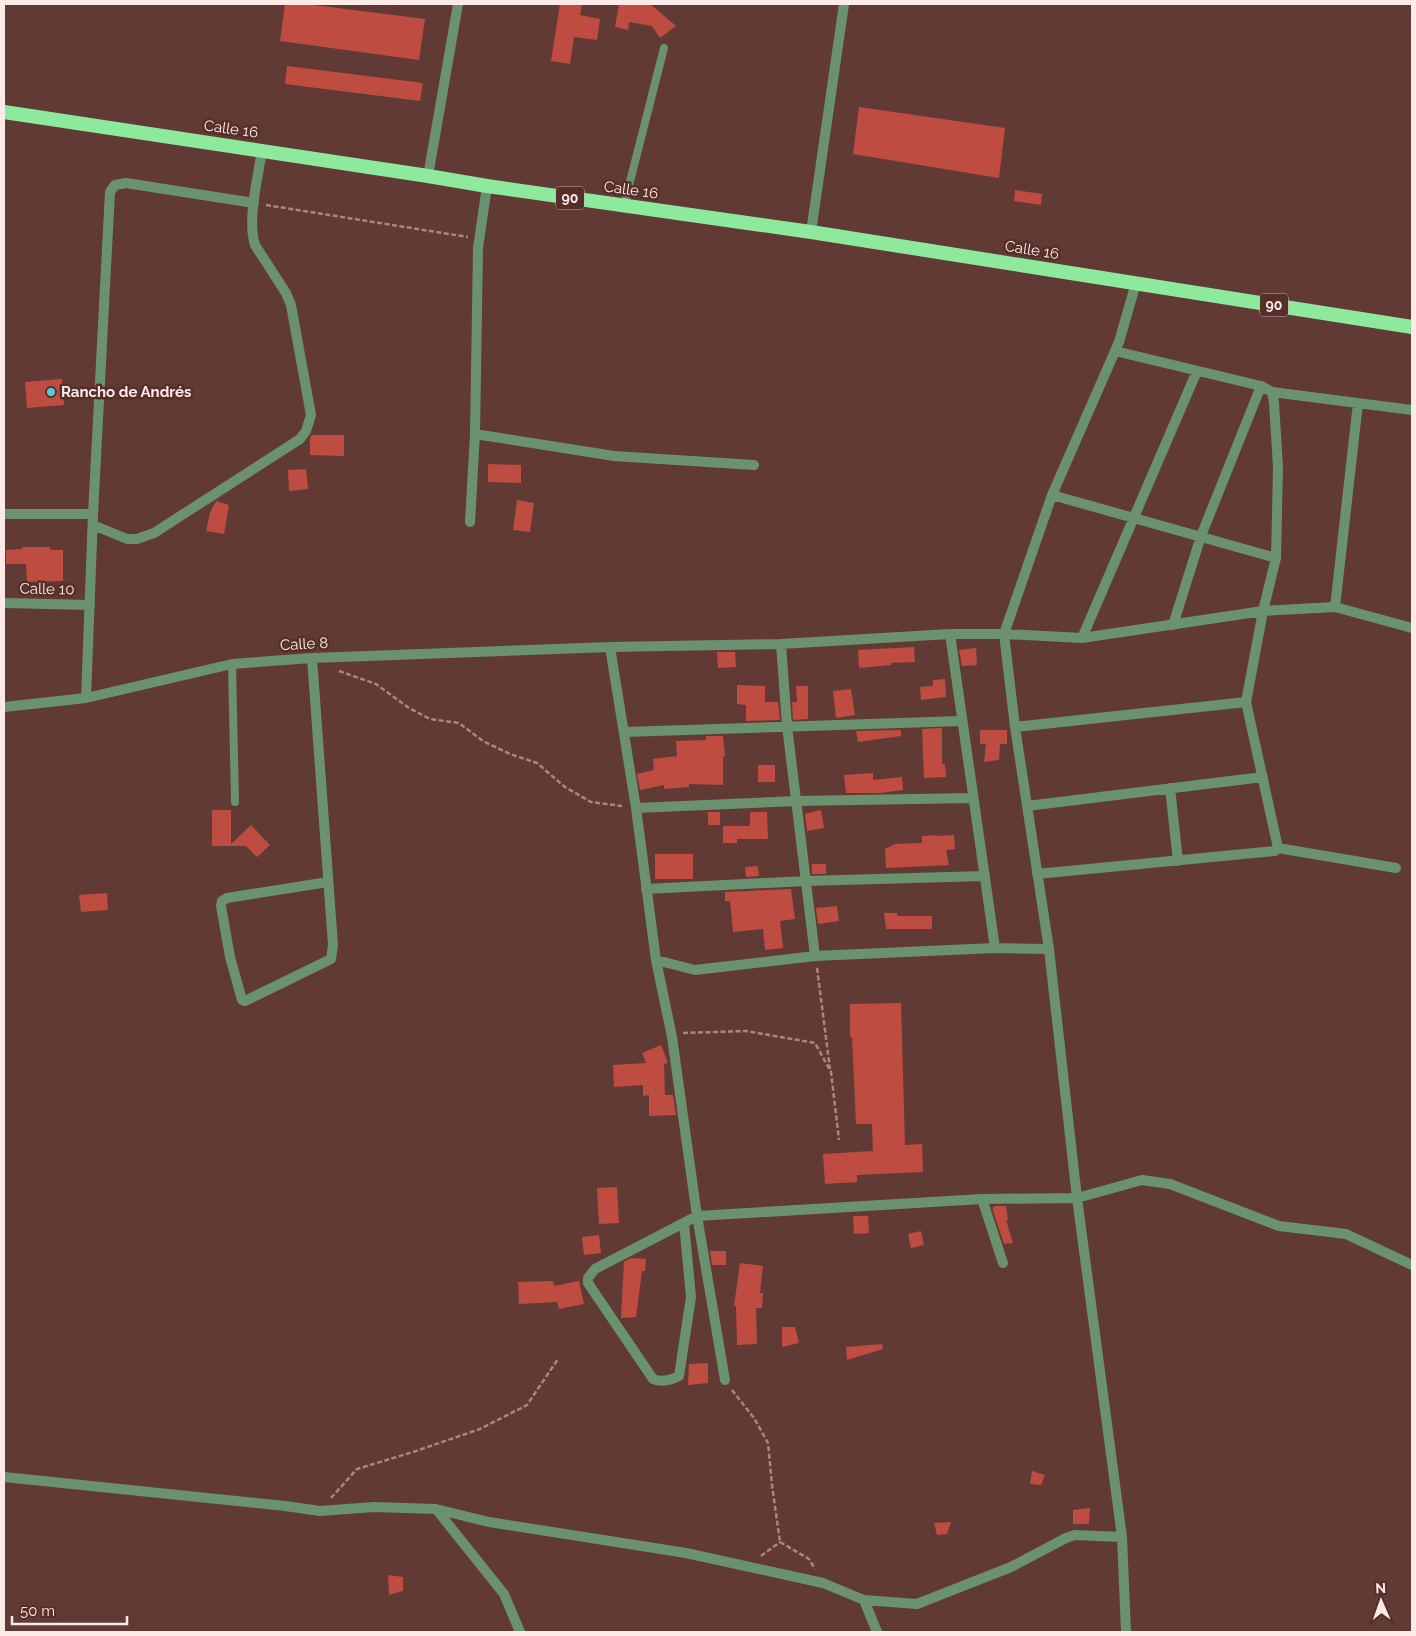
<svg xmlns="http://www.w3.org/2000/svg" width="1416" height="1636" font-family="Raleway,sans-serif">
  <rect width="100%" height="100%" fill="#613a35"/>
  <path fill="#bf4c41" d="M285 4H306L425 19 419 60 280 41Z
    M560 4H582L580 15 600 19 597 40 574 37 570 64 551 61Z
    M619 4H650L676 26 660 38 652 26 629 22 628 30 615 27Z
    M287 66 423 83 420 101 285 84Z
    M859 107 1005 128 999 178 853 154Z
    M1015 190 1042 194 1041 205 1014 201Z
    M62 379 64 405 27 408 25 382Z
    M312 435H344V456L310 455V438Z
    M488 464 521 465V483L488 482Z
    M306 469 308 489 289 491 288 470Z
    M517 500 534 503 530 532 513 530Z
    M216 501 229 505 224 534 206 531 210 513Z
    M22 547H50V550H63V581L27 582 26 564H6V550L22 549Z
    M914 647 915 662 891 663V665L859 668 858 650Z
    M976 648 977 665 962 666 959 650Z
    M717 652H735L736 667 718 668Z
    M945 679 946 697 921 700 920 687 933 686V680Z
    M737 685 765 686V702H778L780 720 746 721V705L737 704Z
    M796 686H808V719L793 720 792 702H797Z
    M851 689 855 715 836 718 833 691Z
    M942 728V764H945L946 777 924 778 922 729Z
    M901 730V736L858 742 856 731Z
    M980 730H1007V744H1000L999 760 984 762 986 744H980Z
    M706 736H723L725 756 723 757V785L689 784V787L664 789V785L640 790 637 774 654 770 653 759 677 756 676 741 706 740Z
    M758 765H775V782H758Z
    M873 773V780L902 777 903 790 880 793H846L844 775Z
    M212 810H231V844L251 825 270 845 257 857 246 846H212Z
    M821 810 824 828 807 831 805 814Z
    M708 812H720V825H708Z
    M750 812H767L768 839H737V843H723V826H750Z
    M936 835V836L954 835 955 849 946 850 949 865 886 868 885 849 895 844 922 843V836Z
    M655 854H693V879H655Z
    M812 864H826V874H812Z
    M758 866 759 876 746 877 745 867Z
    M791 889 795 919 780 921 783 948 765 950 763 929 733 932 730 901H725V892Z
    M107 893 108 910 81 912 79 895Z
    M837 906 839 921 818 924 816 908Z
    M884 913H897V916H932V929H886Z
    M901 1003 905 1145 922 1144 923 1172 857 1175V1182L825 1184 823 1154 873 1151 872 1124H856L852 1037H850V1004Z
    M661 1045 668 1063 664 1064 665 1095H673L676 1115 649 1116V1095L643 1096V1085L614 1087 613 1065 646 1063 642 1053Z
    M617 1187 619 1223 599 1224 597 1188Z
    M996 1206H1006L1008 1220H1006L1013 1243 1004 1244 993 1211V1207Z
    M853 1216H868L869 1233 854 1234Z
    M921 1231 924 1245 911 1248 908 1234Z
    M599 1235 601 1253 584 1255 582 1237Z
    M710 1251H726V1265H712Z
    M631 1258 646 1259 645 1271H642L636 1317 621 1318 624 1262Z
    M740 1263 763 1266 760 1293H763L762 1308H756L757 1344 737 1345 736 1306H734Z
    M553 1281 554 1286 579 1281 584 1304 559 1309 557 1302 519 1304 518 1282Z
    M782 1327H795L799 1343 782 1347Z
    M882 1344 883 1349 847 1360 846 1347Z
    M708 1363V1383L688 1385 689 1364Z
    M1032 1471 1045 1475 1041 1485 1030 1484Z
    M1090 1508 1089 1524H1073V1510Z
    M951 1522 947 1534 937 1535 934 1523Z
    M388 1575 403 1577V1591L389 1595Z"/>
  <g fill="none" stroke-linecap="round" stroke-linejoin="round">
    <path stroke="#a68883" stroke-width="2.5" stroke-dasharray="5 2.5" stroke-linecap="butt" d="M266 205 468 237
      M339 671 376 684 409 708 430 719 459 723 483 741 510 754 537 763 565 787 591 802 622 806
      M817 968 830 1069
      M683 1033 746 1031 815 1043 831 1072 839 1140
      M732 1390 754 1418 768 1443 772 1485 780 1542
      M331 1498 357 1469 413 1452 480 1429 527 1405 558 1359
      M780 1542 809 1559 815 1569
      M761 1556 780 1542"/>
    <path stroke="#6a926f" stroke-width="8" d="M624 205 664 48
      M232 664 235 802"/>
    <path stroke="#6a926f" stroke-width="10" d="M428 176 458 4
      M811 232 844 4
      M1115 351 1261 386 1272 392 1412 410
      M1272 392 1274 403 1278 467 1276 558 1263 611 1246 702 1278 848
      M475 434 614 456 754 465
      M1052 495 1276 558
      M4 514H93
      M470 522 475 434 478 248 487 186
      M93 525 127 539H137L154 533 300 439 306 431 311 415 291 305 286 293 255 245C247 220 258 177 262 150
      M4 603 90 605
      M1335 607 1358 403
      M1173 625 1201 536 1261 386
      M950 634 995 948
      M1082 638 1197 371
      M781 644 787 726 815 956
      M610 647 636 808 656 960 672 1037 697 1216 725 1380
      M312 658 333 945 331 959 245 1001 242 1000 230 957 221 906 222 901 227 898 328 882
      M86 698 93 514 110 192 115 185 126 183 254 203
      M4 707 86 698 232 664 312 658 610 647 781 644 950 634H1004L1082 638 1263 611 1335 607 1412 628
      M1015 727 1246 702
      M624 732 961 721
      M1170 788 1178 861
      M1027 806 1263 777
      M636 808 796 801 973 798
      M1037 874 1275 851 1278 848 1396 868
      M646 889 806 881 985 876
      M656 960 695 970 815 956 995 948 1049 949
      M982 1199 1003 1263
      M684 1223 691 1297 679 1376C671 1380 662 1383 653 1379L588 1283V1278L595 1269 697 1216 982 1199 1077 1198 1142 1180 1170 1184 1279 1226 1346 1234 1412 1265
      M4 1477 285 1506 320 1511 374 1507 436 1509 489 1522 686 1553 823 1583 864 1600 917 1604 1011 1567 1066 1538 1075 1535 1122 1537
      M436 1509 504 1594 520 1632
      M864 1600 877 1632
      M1126 1632 1122 1537 1077 1198 1049 949 1015 727 1004 634 1052 495 1119 342 1136 283"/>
    <path stroke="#8dea9c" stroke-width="14" d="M4 112 428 176 487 186 811 232 1412 327"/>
  </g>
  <circle fill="#53cbdc" stroke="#562f2a" stroke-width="2" cx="51" cy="392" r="5"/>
  <g text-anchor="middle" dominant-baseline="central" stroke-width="5" stroke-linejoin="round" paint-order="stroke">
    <g fill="#562f2a" stroke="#ccb2ae" stroke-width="1">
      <rect x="556" y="186.5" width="28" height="23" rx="4"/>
      <rect x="1260" y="293.5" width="28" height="23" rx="4"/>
    </g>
    <g font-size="14" font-weight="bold" fill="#feeae7">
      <text x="570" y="198">90</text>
      <text x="1274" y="305">90</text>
    </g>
    <g font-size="15" fill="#feeae7" stroke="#562f2a">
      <text transform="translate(231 129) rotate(8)">Calle 16</text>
      <text transform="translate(631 190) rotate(8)">Calle 16</text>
      <text transform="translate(1032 250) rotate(9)">Calle 16</text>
      <text transform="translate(47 589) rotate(1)">Calle 10</text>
      <text transform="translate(304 644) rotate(-3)">Calle 8</text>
    </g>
    <g font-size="15" font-weight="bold" fill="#feeae7" stroke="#562f2a" text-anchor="start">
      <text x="61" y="392">Rancho de Andrés</text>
    </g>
  </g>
  <rect width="1416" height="1636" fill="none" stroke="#feeae7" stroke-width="10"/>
  <g transform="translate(1381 1601) rotate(358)" stroke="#562f2a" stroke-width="4" paint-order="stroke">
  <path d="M0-4L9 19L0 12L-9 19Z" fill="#feeae7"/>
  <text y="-8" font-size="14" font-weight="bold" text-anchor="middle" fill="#feeae7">N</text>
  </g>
  <path d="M12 1616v8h115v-8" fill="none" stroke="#feeae7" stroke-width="2.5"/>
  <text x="20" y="1616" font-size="15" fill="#feeae7" stroke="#562f2a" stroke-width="4" paint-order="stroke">50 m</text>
</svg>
